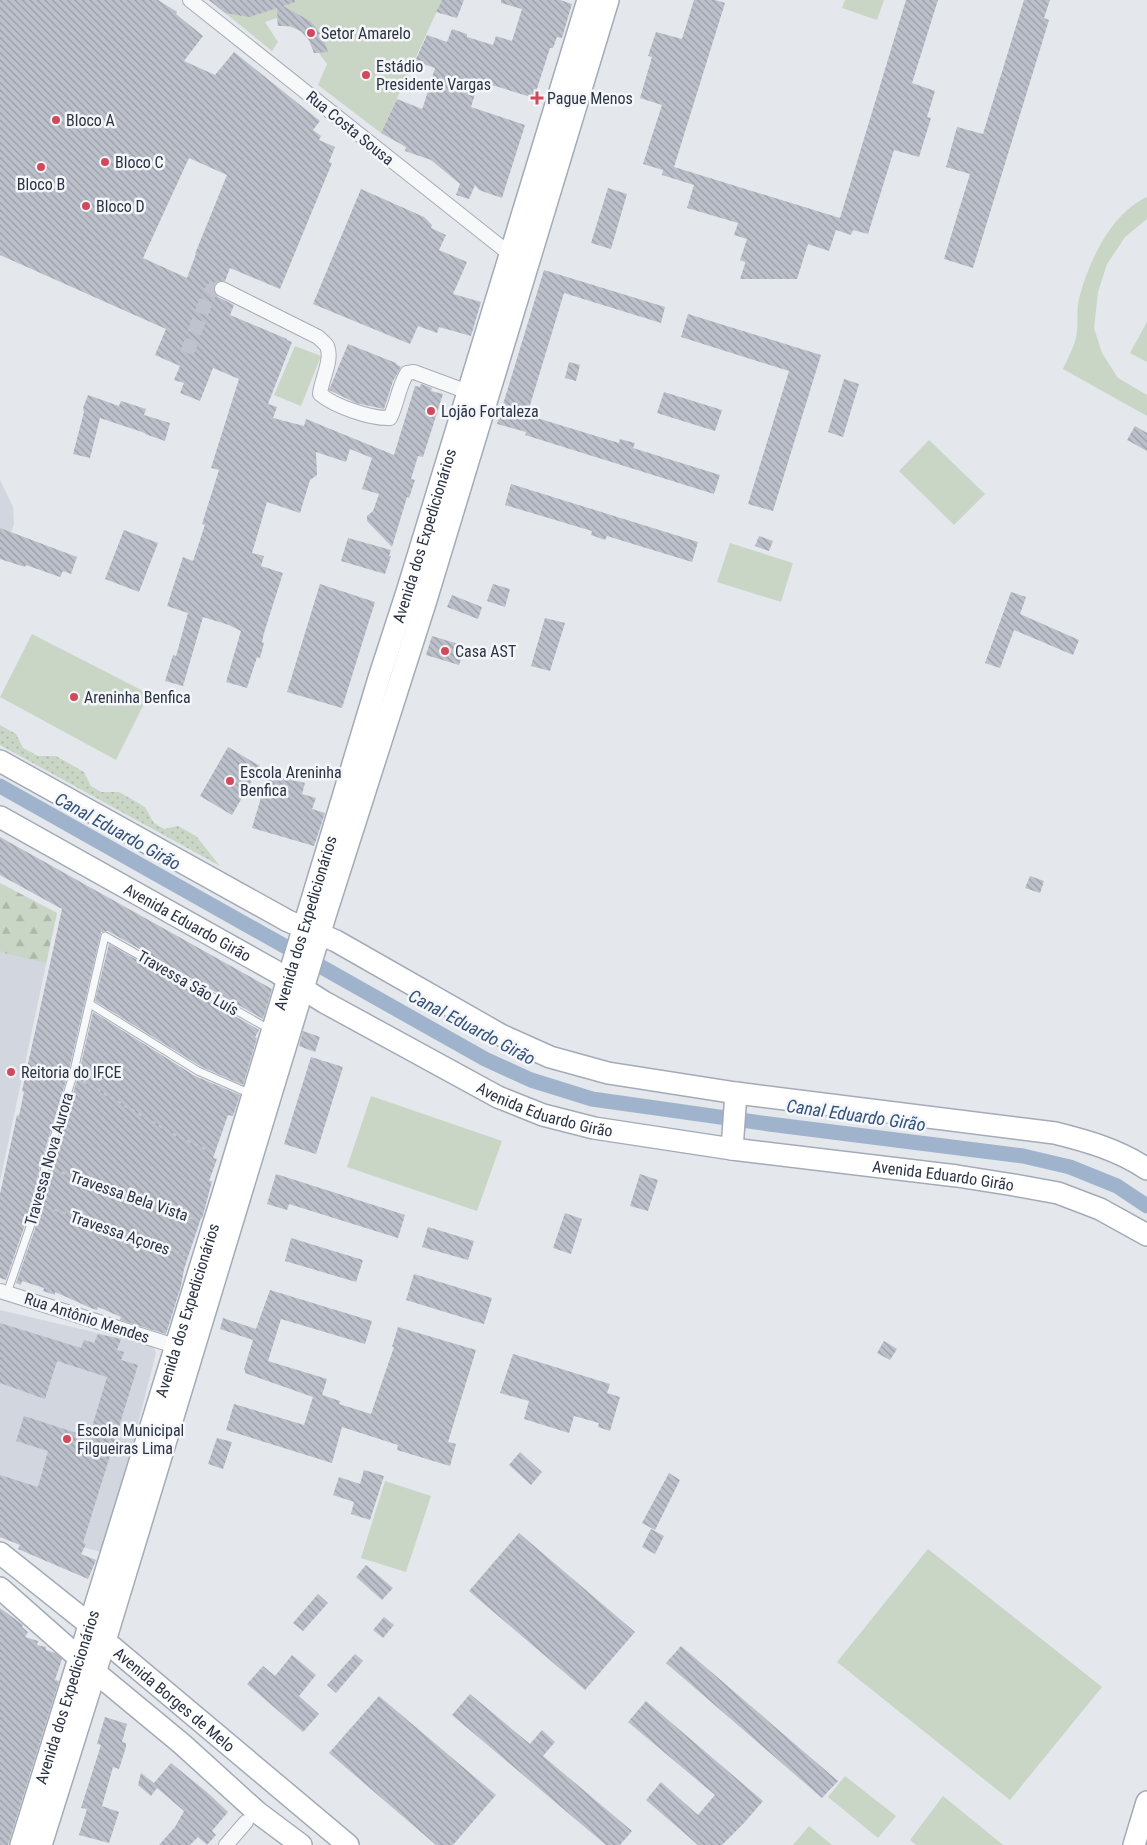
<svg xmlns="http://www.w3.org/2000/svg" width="1147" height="1845" font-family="'Roboto Condensed',sans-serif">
  <defs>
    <pattern id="grass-dots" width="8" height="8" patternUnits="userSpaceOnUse" patternTransform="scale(1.25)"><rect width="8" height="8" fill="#c9d6c5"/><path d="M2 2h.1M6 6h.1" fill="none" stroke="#adb8ab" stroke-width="1.8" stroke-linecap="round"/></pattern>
    <pattern id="forest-firs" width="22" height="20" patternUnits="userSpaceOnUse" patternTransform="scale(1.25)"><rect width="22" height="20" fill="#c9d6c5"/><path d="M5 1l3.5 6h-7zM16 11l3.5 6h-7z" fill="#adb8ab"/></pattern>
    <pattern id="building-back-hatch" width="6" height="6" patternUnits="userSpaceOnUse" patternTransform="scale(1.25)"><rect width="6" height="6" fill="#bbc0ca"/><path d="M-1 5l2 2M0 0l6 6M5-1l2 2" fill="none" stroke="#989da6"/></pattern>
  </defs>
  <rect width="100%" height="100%" fill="#e4e7ec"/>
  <path fill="#d2d6de" d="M0 480 13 507 14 524 4 553 0 556Z
    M0 883 57 913 0 1181Z
    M0 1310 153 1346 156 1353 105 1553 0 1525Z"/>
  <path fill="url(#grass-dots)" d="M0 725 16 734 23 748 38 756H56L84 772 91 786 101 792H119L145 807 154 823 164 829 178 826 196 836 220 866 0 745Z"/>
  <path fill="url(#forest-firs)" d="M0 883 57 913 46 963 0 952Z"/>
  <path fill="#c9d6c5" d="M209 0H442L381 133 318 85 327 64 319 53H314C310 35 297 25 278 26L277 18 265 22 278 42 272 51Z
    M845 0H884L877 20 842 8Z
    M1147 197V219L1125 237 1107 264 1098 292 1094 328 1102 353 1118 378 1147 395V416L1063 369C1067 359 1074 348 1076 337 1079 325 1076 311 1079 299 1088 263 1111 213 1147 197Z
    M1147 322V362L1130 353Z
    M295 346 321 356 301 406 274 395Z
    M929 440 985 494 954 525 899 471Z
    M730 543 793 563 781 602 717 582Z
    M32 634 149 694 116 760 0 697Z
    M371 1096 502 1141 477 1211 347 1167Z
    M385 1481 431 1496 406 1572 361 1558Z
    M928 1549 1102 1687 1010 1800 837 1662Z
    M845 1776 896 1816 878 1838 828 1797Z
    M943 1796 1003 1845H916L910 1840Z
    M809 1826 832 1845H793Z"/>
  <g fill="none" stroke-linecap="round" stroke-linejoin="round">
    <path stroke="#9fb4cc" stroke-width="15" d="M0 786 485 1059 531 1080 592 1099 769 1124 1023 1156 1070 1167 1117 1186 1147 1206"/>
  </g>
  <path fill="url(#building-back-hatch)" fill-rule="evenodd" d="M0 0H158L177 12 176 14 203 36 184 61 215 75 234 52 320 121 313 130 321 136 319 140 335 147 329 162 332 163 280 289 230 268 225 281 217 282 213 289 218 297 234 305 230 315 287 339V340L292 342 268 404 277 407 273 418 304 426 306 419 394 455 415 386 420 387 421 384 432 388 431 391 443 394 423 457 418 456 411 479 415 480 409 498 407 497 392 547 367 521V516L373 511 379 494 362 489 372 458 350 449 346 462 316 452 317 475 310 480 300 513 267 502 252 553 264 556 261 566 283 573 264 633 262 642 264 643 260 658 257 657 247 688 226 682 241 631 229 625 203 617 183 686 165 681 173 655 176 656 188 613 167 606 183 557 193 561 205 525 202 524 219 470 211 468 239 379 213 368 200 401 180 393 184 383 174 380 180 366 155 355 166 329 0 255ZM189 158 227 175 195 254H196L187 278 143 258Z
    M209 0H295V2L283 6 310 21 316 27 323 38 328 52 314 53 309 40 301 31 291 26H278L277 8 249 17 225 13Z
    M442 0H464L457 18 436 12Z
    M501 0H560L572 4 562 38 557 37 553 48H550L534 98 479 81 471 107 525 125 502 198 479 190 475 185 469 199 456 195 460 184 431 160 405 151 406 147 381 133 397 99 422 109 423 107 435 68 415 61 427 35 447 42 452 29 467 34V37L493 45 496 36 512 41 522 9 501 3Z
    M694 0H715L725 3 674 167 840 218 906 0H938L912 83 935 91 927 117 931 118 919 157 894 150 868 234 853 230 851 235 836 230 829 251 808 244 797 279H740L745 264V262L740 260 747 239 734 235 738 223 687 208 694 185 662 175 663 170 643 164 662 105 640 98 652 57 648 56 656 32 682 39Z
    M1024 0H1050L1044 18 1049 20 973 268 944 259 970 174 946 167 957 127 983 134Z
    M608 188 627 194 611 249 591 243Z
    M361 189 424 217 432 225 431 228 446 235 439 250 467 262 453 294 481 302 471 336 439 327 437 333 418 326 410 344 313 304Z
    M544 270 665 307 661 323 564 293 527 415 619 443 620 439 635 443 633 448 720 475 714 494 525 435 526 432 497 424Z
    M688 314 821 355 773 511 748 504 789 371 681 337Z
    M348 344 396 363V364L401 367 393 381 384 409 356 403 329 390Z
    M569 362 580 365 576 381 565 378Z
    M844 379 859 384 843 437 828 432Z
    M664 392 722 410 715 431 657 413Z
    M88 395 119 406 121 401 146 409 144 415 170 423 165 441 145 434V433L100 418 90 458 73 454 84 412 83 408Z
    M1135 426 1147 433V451L1127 440Z
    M511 484 698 542 692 562 607 536 605 540 591 535 592 531 505 505Z
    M0 528 77 557 71 574 63 571 60 577 26 565 25 567 0 559Z
    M124 530 158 543 139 592 105 579Z
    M759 536 773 541 769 551 755 546Z
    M348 538 391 550 389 556H391L385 574 341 561Z
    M320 584 375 602 342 708 287 692Z
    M493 584 510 589 505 607 487 601Z
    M1011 592 1026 597 1020 614 1079 640 1073 655 1014 630 1000 668 985 663Z
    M452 595 482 607 478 619 447 607Z
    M545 618 565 623 550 671 531 666Z
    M432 636 465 646 459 665 426 655Z
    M228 747 260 766 232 815 200 796Z
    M268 774 305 783 302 794 316 798 312 809 325 813 314 846 252 828Z
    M0 837 272 989 263 1019 108 931 101 932 68 1074 40 1166 32 1200V1204L6 1280 0 1278V1194L17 1115 19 1116 24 1092 22 1091 62 909 0 875Z
    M1030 876 1044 881 1040 893 1025 888Z
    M109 944 259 1030 255 1037 257 1038 243 1085 200 1066 95 1001Z
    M93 1012 195 1076 240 1095 233 1116 228 1115 213 1158 217 1159 209 1181H212L202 1219 201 1218 184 1269 181 1286 166 1334 120 1320 121 1317 98 1307 97 1310 91 1308 55 1292V1295L43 1291 44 1288 22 1281 21 1285 16 1283 43 1206V1201L50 1168 78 1077Z
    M303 1031 320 1037 315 1052 299 1046Z
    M311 1057 343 1067 316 1154 284 1144Z
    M276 1174 405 1215 398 1238 289 1204 287 1210 267 1204Z
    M640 1174 658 1180 648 1211 630 1206Z
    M565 1213 582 1219 571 1254 553 1248Z
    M428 1227 474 1241 468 1260 422 1247Z
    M291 1238 363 1260 356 1282 285 1261Z
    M414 1274 492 1298 484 1324 406 1300Z
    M270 1290 372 1321 365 1344 281 1319 268 1361 327 1379 322 1395 340 1401 339 1404 371 1414 394 1347H392L398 1327 476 1350 448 1442 456 1444 450 1466 397 1450 398 1445 342 1427 332 1463 226 1430 234 1404 304 1425 313 1397 245 1373V1370L244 1369 253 1340 220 1329 223 1318 256 1329Z
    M0 1323 81 1348 84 1340 94 1343 98 1334 121 1339 117 1350 124 1352 121 1360 138 1365 83 1543 86 1544 81 1554 96 1560 88 1579 18 1549 20 1545 0 1537V1475L38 1487 48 1451 16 1441 24 1416 89 1437 107 1377 57 1361 45 1399 0 1383Z
    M884 1341 897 1349 890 1360 877 1353Z
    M513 1354 610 1384 607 1393 620 1397 610 1431 598 1427 599 1423 574 1416 569 1433 524 1419 529 1401 500 1393Z
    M217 1438 232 1442 223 1469 208 1464Z
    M520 1452 542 1472 531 1485 509 1465Z
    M364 1470 384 1476 370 1520 351 1514 354 1502 333 1495 339 1477 360 1484Z
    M669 1473 680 1480 655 1530 642 1523Z
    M651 1529 664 1536 655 1554 642 1547Z
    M519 1533 635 1632 585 1690 469 1591Z
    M366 1565 393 1588 382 1600 356 1577Z
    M318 1594 328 1603 303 1631 293 1623Z
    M0 1608 23 1625 22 1627 28 1632 25 1637 38 1641 37 1645 46 1647V1650L55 1653 62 1659 55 1680 59 1681 8 1845H0Z
    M384 1617 394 1625 383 1638 373 1630Z
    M681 1646 838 1781 822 1798 666 1663Z
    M355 1654 363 1661 336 1693 327 1685Z
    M292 1655 316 1675 299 1696 319 1714 303 1732 247 1684 263 1666 275 1676Z
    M470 1694 530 1744 542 1730 555 1742 543 1756 632 1831 620 1845H606L452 1715Z
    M379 1696 496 1795 453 1845H436L329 1753Z
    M646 1701 763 1801 744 1823 722 1845H698L646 1800 661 1782 698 1815 715 1795 628 1722Z
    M105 1717 127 1724 122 1742 126 1743V1747L119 1769 113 1767 102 1806 119 1812 109 1843 79 1835 87 1809 81 1808 101 1745 97 1744Z
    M171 1763 208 1793 228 1812 212 1831 216 1835 207 1845 198 1837 190 1845H159L175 1827 184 1811 157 1788 151 1796 138 1785 141 1773 154 1783Z"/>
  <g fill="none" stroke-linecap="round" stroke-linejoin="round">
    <path stroke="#bfc3cb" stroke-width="14" stroke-dasharray="14 7" stroke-linecap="butt" d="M187 353 208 295 213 289H222"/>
    <g stroke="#a9aeb7" stroke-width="9">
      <path id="lane" d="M90 1004 198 1071 251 1094
        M7 1293 38 1204 37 1201 45 1167 73 1075 105 936 269 1029"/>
    </g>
    <g stroke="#a9aeb7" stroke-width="16">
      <path id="street" d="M190 0 511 255
        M222 289 318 337C321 340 325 343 327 346 333 360 321 380 320 394 334 406 371 419 390 418 397 404 398 388 407 373L414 372 468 392
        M0 1291 175 1346
        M226 1845 246 1822"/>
    </g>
    <g stroke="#a3abb8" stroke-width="24">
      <g id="primary">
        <path d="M0 761 288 921 336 941 501 1035 550 1057 608 1073 736 1093 1055 1133C1087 1141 1119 1150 1147 1169"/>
        <path id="s1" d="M0 817 275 971 324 1002 498 1097 543 1115 594 1128 732 1149 957 1176 1014 1185 1058 1193 1100 1209 1147 1235"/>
        <path d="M732 1149 736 1093"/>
        <path id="s2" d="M0 1553 89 1624 105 1641 348 1845"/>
        <path d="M0 1588 95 1672 182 1744 257 1812 301 1845"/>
        <path id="s3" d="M21 1845 223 1194 379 678 407 592 588 0"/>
        <path d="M41 1845 105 1641 325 916 426 600 608 0"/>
        <path d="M1134 1845 1147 1802"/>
      </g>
    </g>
    <path stroke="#c2c5cb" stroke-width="2.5" stroke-dasharray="4 4" stroke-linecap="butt" d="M83 1081 175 1135 216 1154
      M54 1170C102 1185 149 1204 197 1220
      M47 1207 185 1255"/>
    <use href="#lane" stroke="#f7f8fa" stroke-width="7"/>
    <use href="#street" stroke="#f7f8fa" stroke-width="14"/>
    <use href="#primary" stroke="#fff" stroke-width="21"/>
  </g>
  <g fill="#d1495b" stroke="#f4f6f9" stroke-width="2">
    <circle cx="311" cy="33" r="5"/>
    <circle cx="366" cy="75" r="5"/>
    <path d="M534.5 90.5h5v5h5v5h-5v5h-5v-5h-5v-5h5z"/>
    <circle cx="56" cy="120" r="5"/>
    <circle cx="105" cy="162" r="5"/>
    <circle cx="41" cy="167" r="5"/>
    <circle cx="86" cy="206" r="5"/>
    <circle cx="431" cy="411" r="5"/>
    <circle cx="445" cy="651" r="5"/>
    <circle cx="74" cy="697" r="5"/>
    <circle cx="230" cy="781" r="5"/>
    <circle cx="11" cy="1072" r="5"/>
    <circle cx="67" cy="1439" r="5"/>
  </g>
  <g text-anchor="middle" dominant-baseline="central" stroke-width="5" stroke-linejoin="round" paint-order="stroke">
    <g font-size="16" fill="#2b3445" stroke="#f4f6f9" text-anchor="start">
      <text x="321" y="33">Setor Amarelo</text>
      <text x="376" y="66">Estádio<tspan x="376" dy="18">Presidente Vargas</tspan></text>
      <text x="547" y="98">Pague Menos</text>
      <text x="66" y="120">Bloco A</text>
      <text x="115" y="162">Bloco C</text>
      <text x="41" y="184" text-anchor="middle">Bloco B</text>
      <text x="96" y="206">Bloco D</text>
      <text x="441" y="411">Lojão Fortaleza</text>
      <text x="455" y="651">Casa AST</text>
      <text x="84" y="697">Areninha Benfica</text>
      <text x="240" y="772">Escola Areninha<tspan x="240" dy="18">Benfica</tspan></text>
      <text x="21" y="1072">Reitoria do IFCE</text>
      <text x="77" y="1430">Escola Municipal<tspan x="77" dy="18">Filgueiras Lima</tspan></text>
    </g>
    <g font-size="16" fill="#2b3445" stroke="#f4f6f9">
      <text transform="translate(350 128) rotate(39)">Rua Costa Sousa</text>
      <text stroke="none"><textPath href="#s3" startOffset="1370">Avenida dos Expedicionários</textPath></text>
      <text stroke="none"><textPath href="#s1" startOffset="215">Avenida Eduardo Girão</textPath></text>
      <text stroke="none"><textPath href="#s3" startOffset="965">Avenida dos Expedicionários</textPath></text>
      <text transform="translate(188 983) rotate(30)">Travessa São Luís</text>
      <text stroke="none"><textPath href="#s1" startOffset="620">Avenida Eduardo Girão</textPath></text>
      <text transform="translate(49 1159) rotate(-74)">Travessa Nova Aurora</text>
      <text stroke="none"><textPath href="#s1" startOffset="1025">Avenida Eduardo Girão</textPath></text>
      <text transform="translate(129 1196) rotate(19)">Travessa Bela Vista</text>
      <text transform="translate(120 1233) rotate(19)">Travessa Açores</text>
      <text stroke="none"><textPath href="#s3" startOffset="560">Avenida dos Expedicionários</textPath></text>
      <text transform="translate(87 1318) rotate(18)">Rua Antônio Mendes</text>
      <text stroke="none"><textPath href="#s3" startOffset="155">Avenida dos Expedicionários</textPath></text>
      <text stroke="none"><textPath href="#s2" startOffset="228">Avenida Borges de Melo</textPath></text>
    </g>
    <g font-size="18" font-style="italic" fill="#34527a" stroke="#f4f6f9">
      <text transform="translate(118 831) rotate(29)">Canal Eduardo Girão</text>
      <text transform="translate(472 1027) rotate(28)">Canal Eduardo Girão</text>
      <text transform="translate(856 1115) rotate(8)">Canal Eduardo Girão</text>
    </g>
  </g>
</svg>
